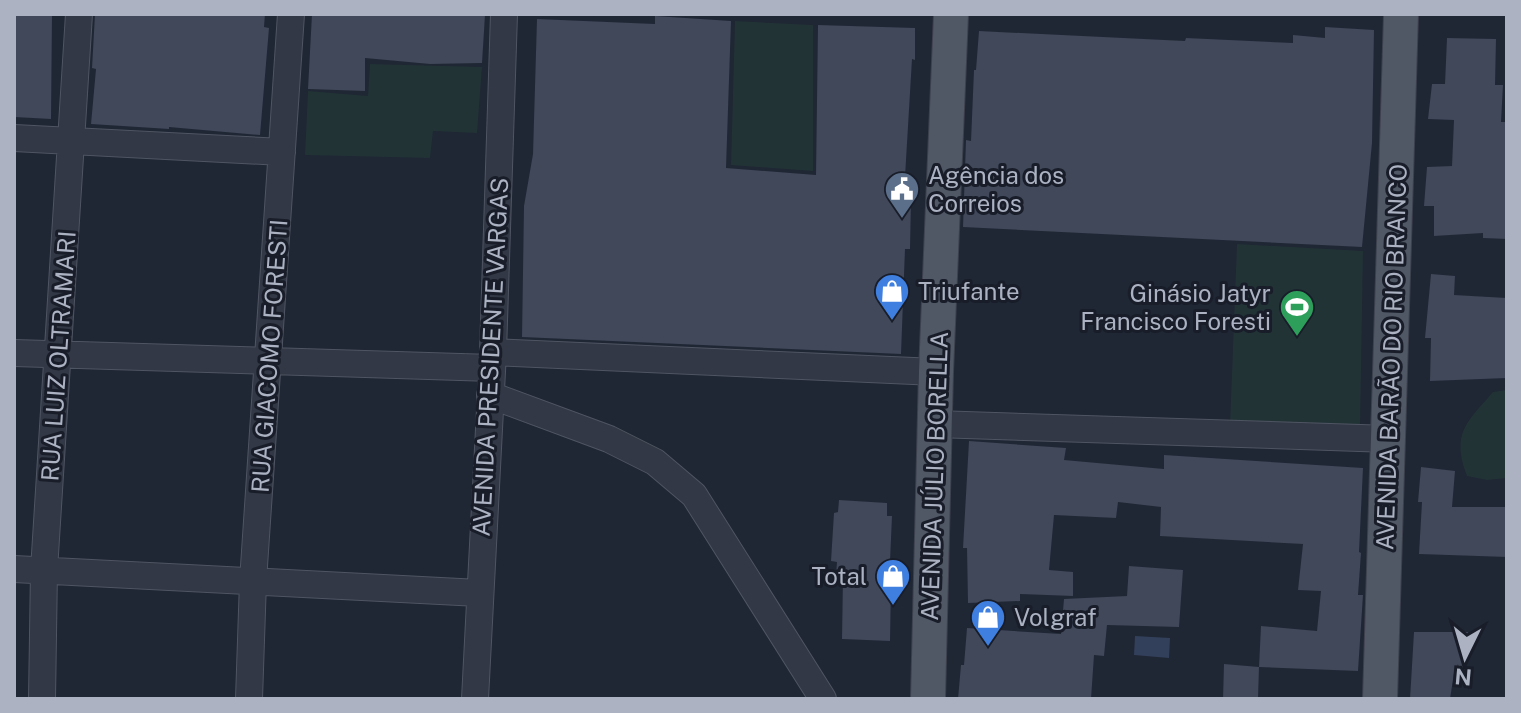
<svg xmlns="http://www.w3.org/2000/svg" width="1521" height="713" font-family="'Public Sans',sans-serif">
  <rect width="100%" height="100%" fill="#1f2634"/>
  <path fill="#223336" d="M735 21 813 25V171L731 165Z
    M370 64 482 67 477 133 433 131 430 158 305 155 308 91 368 96Z
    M1237 244 1363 251 1360 430 1230 425Z
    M1507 390V478L1487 480 1467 476C1451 434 1466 423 1493 392Z"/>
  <path fill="#33405b" d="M1135 636 1170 638 1169 658 1134 655Z"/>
  <path fill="#404859" d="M14 14H52L51 119 14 117Z
    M95 14H265L264 27 269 28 260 135 169 127V129L91 124 96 69 92 68Z
    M312 14 485 15 482 63 430 64 365 58V91L308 89Z
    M655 16 731 21 726 168 816 175 818 25 915 28V60L912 59 905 177V200H911L910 249H905L901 354 522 337 524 206 533 154 537 19 655 24Z
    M1325 27 1374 30 1372 143 1362 247 963 227 966 140 971 141 974 70H976L979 31 1185 41 1186 38 1293 43V35L1325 38Z
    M1447 38 1496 39 1495 85H1503L1501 122H1507V239L1483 238V233L1434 236V206H1424L1427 167 1452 166 1454 120 1428 119 1432 84H1445Z
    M1431 274 1455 276 1454 295 1507 298V378L1430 381 1431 338H1425Z
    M969 441 1066 448 1064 460 1164 469V455L1363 468 1359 552 1361 553 1358 595H1363L1358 671 1259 667 1261 626 1317 631 1321 591 1298 590 1303 544 1160 536 1161 507 1118 502 1116 518 1054 515 1049 570 1073 572V596L1020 594V601L968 603 967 548H963Z
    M1421 467 1455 471 1452 507H1507V557L1419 554 1422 502H1418Z
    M839 500 887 503V516H892L889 585H891L890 641 842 639 843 575H836L837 562 831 561 834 513 838 512Z
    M1129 566 1183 570 1179 627 1107 625 1104 656 1094 655 1091 699H958L961 665H964L967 628 1061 634 1064 599 1127 596Z
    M1414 632H1468L1465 674 1454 673 1450 699H1410Z
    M1224 664 1259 667 1258 699H1223Z"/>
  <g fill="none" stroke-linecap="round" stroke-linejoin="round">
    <g stroke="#505563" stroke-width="28">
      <path id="minor" d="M14 138 282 152
        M493 352 936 372
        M14 353 492 368
        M490 395 609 439 655 462 694 495 823 699
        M935 424 1390 439
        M14 569 479 593
        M42 699 44 570 79 14
        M249 699 253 581 291 14
        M475 699 493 352 504 14"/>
    </g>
    <g stroke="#3c414e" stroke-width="36">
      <path id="major" d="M928 699 936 372 951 14
        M1380 699 1401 14"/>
    </g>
    <use href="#minor" stroke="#323845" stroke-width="26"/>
    <use href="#major" stroke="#505765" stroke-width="34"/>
  </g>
  <defs>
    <g id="civic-pin" transform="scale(1.8)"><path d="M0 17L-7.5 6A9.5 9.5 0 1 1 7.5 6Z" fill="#5c6f8a" stroke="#181d29"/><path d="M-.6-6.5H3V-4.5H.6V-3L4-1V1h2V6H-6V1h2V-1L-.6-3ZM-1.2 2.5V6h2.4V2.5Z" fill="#fff"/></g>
    <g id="shop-pin" transform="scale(1.8)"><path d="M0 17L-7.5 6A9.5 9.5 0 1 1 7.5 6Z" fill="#3f7fe0" stroke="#181d29"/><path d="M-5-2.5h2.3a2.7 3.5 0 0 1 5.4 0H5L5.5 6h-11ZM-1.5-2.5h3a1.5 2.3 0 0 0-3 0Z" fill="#fff"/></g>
    <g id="stadium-pin" transform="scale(1.8)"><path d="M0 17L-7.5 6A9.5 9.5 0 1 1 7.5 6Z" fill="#2e9e5b" stroke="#181d29"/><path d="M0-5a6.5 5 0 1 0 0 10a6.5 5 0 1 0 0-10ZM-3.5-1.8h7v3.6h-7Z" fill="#fff"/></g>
  </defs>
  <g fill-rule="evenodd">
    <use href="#civic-pin" x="902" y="189"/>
    <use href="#shop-pin" x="892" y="291"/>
    <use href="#stadium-pin" x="1297" y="307"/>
    <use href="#shop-pin" x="893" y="576"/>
    <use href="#shop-pin" x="988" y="617"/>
  </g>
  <g text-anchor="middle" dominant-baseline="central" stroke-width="6" stroke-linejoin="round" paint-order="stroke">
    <g font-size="24" fill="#acb2c2" stroke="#181d29" text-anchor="start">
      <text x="928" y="175">Agência dos<tspan x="928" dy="28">Correios</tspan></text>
      <text x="918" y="291">Triufante</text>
      <text x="1271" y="293" text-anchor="end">Ginásio Jatyr<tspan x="1271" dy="28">Francisco Foresti</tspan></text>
      <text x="867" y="576" text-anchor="end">Total</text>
      <text x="1014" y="617">Volgraf</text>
    </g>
    <g font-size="24" fill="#acb2c2" stroke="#181d29">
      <text transform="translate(58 356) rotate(-86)">RUA LUIZ OLTRAMARI</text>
      <text transform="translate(269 356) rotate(-86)">RUA GIACOMO FORESTI</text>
      <text transform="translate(490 357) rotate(-87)">AVENIDA PRESIDENTE VARGAS</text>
      <text transform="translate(1391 357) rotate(-88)">AVENIDA BARÃO DO RIO BRANCO</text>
      <text transform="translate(934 476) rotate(-88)">AVENIDA JÚLIO BORELLA</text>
    </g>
  </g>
  <rect width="1521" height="713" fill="none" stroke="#acb2c2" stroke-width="32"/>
  <g transform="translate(1465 657) rotate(185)" stroke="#181d29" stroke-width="6" paint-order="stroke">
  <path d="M0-6L14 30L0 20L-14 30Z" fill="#acb2c2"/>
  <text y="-12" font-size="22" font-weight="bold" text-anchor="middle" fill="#acb2c2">N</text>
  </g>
</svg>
